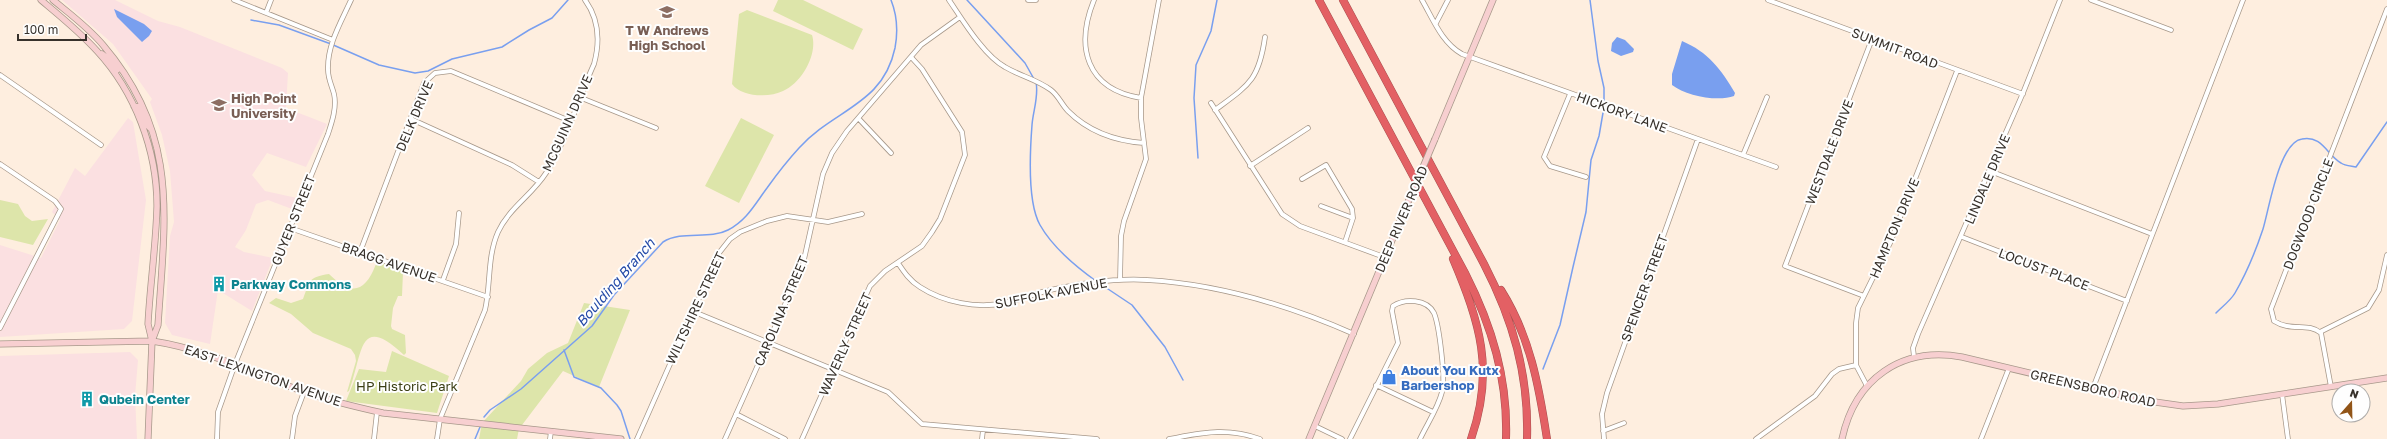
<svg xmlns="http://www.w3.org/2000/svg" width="2387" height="439" font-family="'Golos Text',sans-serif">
  <rect width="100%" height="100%" fill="#feeedf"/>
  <path fill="#fbe0e1" d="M62 0H115L158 21 180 27 282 68 288 73 286 108 327 124 306 167 267 153 252 175 265 191 297 198 292 209 268 200 256 204 246 230 235 247 244 252 273 258 252 311 218 290 210 344 172 335 165 323 170 236 174 222 170 171 162 135 150 102 152 99 113 44Z
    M128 118 133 122 146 200 132 321 124 329 0 337V245L41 258 60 220 52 212 75 168 85 176Z
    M130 352 138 360 135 396 137 439H0V356Z"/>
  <path fill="#dde5aa" d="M778 0H803L863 29 853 50 773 11Z
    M747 10 812 35C818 54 802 83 783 91 769 98 741 97 732 84L739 14Z
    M741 118 774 135 739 203 705 186Z
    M0 200 18 204 25 216 32 221 48 219 33 245 0 237Z
    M379 263 398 268 403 272 402 296H398L393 308 391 326 392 329 405 335 406 353 404 355C358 312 363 354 349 391L347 392 356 361 355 355 351 349 313 333 291 314 269 303 276 298 291 303 303 299C310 281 308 277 329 274 351 296 365 293 376 264Z
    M584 303 630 310 599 387 563 371 519 429 517 439H479L482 423 521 381 528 369 547 353 568 343Z
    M392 351 449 376 437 413 346 401 359 369 386 372Z"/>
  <path fill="#799fef" d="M114 9 144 24 152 31 149 36 142 42 117 17Z
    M1617 37 1625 40 1634 49 1633 52 1621 56 1611 51 1612 43Z
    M1682 41C1708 52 1721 69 1735 93L1734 96C1718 102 1686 96 1672 85V74Z"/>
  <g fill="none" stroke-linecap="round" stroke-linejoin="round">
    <path stroke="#799fef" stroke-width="1.5" d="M967 0 1025 63 1034 79
      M1590 0 1598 61 1604 88V103
      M251 20 279 25 331 44 379 65 415 73 428 71 452 59 502 47 529 30 552 18 568 0
      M1036 82C1039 96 1033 111 1032 125 1030 151 1027 202 1040 225 1053 248 1075 266 1096 281
      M1198 158 1194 98 1196 65 1211 31 1217 0
      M1099 283 1132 305 1165 347 1183 380
      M2216 313C2222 307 2231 300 2235 293 2246 274 2256 250 2263 229 2269 210 2279 142 2302 139 2322 135 2327 155 2341 163 2345 166 2352 166 2356 167L2387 122
      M564 350 574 377 601 388 617 405 621 411 630 439
      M1543 369 1560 325 1573 267 1586 212 1591 160 1599 136 1604 107
      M484 417 490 410 521 389 592 326 614 295 663 242C682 230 709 240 728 230 747 220 755 204 767 188 777 174 788 160 799 148 834 109 883 105 895 48 898 32 897 15 891 0
      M475 439 480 427"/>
    <g stroke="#a7988a" stroke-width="5.5">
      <path id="street" d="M234 0 333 40
        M949 0C962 19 984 56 1005 67 1020 76 1036 79 1051 90 1058 95 1062 105 1068 111 1089 132 1116 141 1144 143
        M1028 0H1036
        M1094 0C1075 47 1086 89 1141 98
        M1422 0C1433 19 1442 43 1462 54L1776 167
        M1768 0 2023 94
        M2091 0 2171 30
        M266 13 271 0
        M1436 23 1448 0
        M0 75 101 145
        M1570 94 1544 157 1550 166 1586 177
        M579 97 656 128
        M1211 103 1282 214 1300 226 1384 257
        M1215 110C1249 85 1259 80 1265 37
        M411 119 512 165 539 182
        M859 119 891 153
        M1743 155 1767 97
        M0 164 55 201 61 209 0 328
        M1250 166 1308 128
        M1990 171 2152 234
        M1302 179 1326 165 1352 209 1353 218 1345 242
        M1321 206 1353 218
        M290 228 488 297
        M1962 237 2127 301
        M360 252 424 83 435 73 451 71 570 121
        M898 263C904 272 910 281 920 287 943 302 977 309 1004 303 1017 301 1029 296 1042 292 1076 284 1113 278 1147 280 1219 284 1288 305 1354 334
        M443 280 456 244 459 213
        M1120 280 1121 236 1124 221 1146 159 1141 118V98L1159 0
        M1864 296 1785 266 1872 39
        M692 311 888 392 922 424 1097 439
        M2320 332 2368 308 2379 290 2387 255
        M1914 357 1913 348 1918 334 2023 93 2060 0
        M1376 385 1433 412
        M1867 386 1856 365V323L1858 308 1890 243 1957 71
        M2331 387 2321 333C2308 322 2291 332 2274 321L2271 309 2387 9
        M2093 388 2243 0
        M2282 394 2288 439
        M736 414 785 439
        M1315 426 1342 439
        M1603 431 1624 423
        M217 439 218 412 235 364 328 134C332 122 337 107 334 94 332 86 328 79 328 70 327 45 341 22 351 0
        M292 439 295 416 304 392
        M374 439 377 412
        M437 439 440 419 485 310C491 284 487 257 498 232 509 208 532 195 546 173 567 140 578 99 594 64 600 42 599 19 585 0
        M550 439 551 431
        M637 439 719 253 730 239 740 232 767 221 787 216 828 222 862 214
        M725 439 803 264 823 174 832 153 847 131 921 45 960 17
        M802 439 870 286 885 271 922 246 932 232 940 219 965 155 962 132 922 69 911 57
        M982 439 983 430
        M1169 439C1202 433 1226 427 1260 439
        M1350 439 1398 343 1392 311 1393 306C1405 298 1427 299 1434 313 1439 325 1446 379 1442 392 1438 408 1427 424 1420 439
        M1604 439 1602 414 1607 393 1698 139
        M1756 439 1815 396 1832 374 1839 369 1856 365
        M1981 439 2009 368"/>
    </g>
    <g stroke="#a7988a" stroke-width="7">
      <path id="secondary" d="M41 0C60 16 80 32 97 51 135 92 157 150 157 206 156 246 150 285 148 324L152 341 148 439
        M53 0C70 14 89 28 103 45 180 135 165 217 158 325L152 341
        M102 54 110 60 117 70
        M134 106 139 107 145 123 151 129
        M1435 139 1493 0
        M0 344 152 341C206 349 253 373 304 392 330 401 356 407 383 413L621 439
        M1309 439 1408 202
        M1842 439C1855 379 1901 346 1962 357L2148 401 2183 406 2218 404 2387 378"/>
    </g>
    <g stroke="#a75050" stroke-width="8">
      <path id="highway" d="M1319 0 1465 273C1492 326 1508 379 1506 439
        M1343 0 1484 264C1513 320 1529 375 1527 439
        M1453 259C1480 323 1495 370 1471 439
        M1501 290C1530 336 1539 386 1547 439"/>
    </g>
    <use href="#street" stroke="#fff" stroke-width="4"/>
    <use href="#secondary" stroke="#f7cfd0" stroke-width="5.5"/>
    <use href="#highway" stroke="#e36064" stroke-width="7"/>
    <g stroke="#a7988a" stroke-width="7" stroke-linecap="butt">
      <path id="secondary-bridge" d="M1408 202 1435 139"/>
    </g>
    <use href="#secondary-bridge" stroke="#f7cfd0" stroke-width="5.5"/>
  </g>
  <defs>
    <g id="school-bare" transform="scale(1.2)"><path d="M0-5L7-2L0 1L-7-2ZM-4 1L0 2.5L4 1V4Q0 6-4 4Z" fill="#8d6e63" stroke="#fefefe" stroke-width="2.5" paint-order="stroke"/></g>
    <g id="university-bare" transform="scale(1.2)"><path d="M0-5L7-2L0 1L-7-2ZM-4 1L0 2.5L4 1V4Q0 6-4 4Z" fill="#8d6e63" stroke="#fefefe" stroke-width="2.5" paint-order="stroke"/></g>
    <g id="building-bare" transform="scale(1.2)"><path d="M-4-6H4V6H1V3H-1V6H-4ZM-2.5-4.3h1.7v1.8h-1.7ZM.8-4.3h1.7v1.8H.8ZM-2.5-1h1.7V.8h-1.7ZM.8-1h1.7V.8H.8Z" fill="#0f9aa8" stroke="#fefefe" stroke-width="2.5" paint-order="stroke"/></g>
    <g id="shop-bare" transform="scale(1.2)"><path d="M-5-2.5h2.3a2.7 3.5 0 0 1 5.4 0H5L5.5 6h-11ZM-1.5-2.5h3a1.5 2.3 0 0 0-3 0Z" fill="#3f7fe0" stroke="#fefefe" stroke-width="2.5" paint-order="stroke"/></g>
  </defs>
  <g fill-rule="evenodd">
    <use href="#school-bare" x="667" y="12"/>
    <use href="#university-bare" x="219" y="105"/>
    <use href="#building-bare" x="219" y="284"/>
    <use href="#shop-bare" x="1389" y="377"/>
    <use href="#building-bare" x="87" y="399"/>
  </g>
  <g text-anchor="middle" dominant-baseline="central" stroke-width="4" stroke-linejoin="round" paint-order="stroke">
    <g font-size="13" font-weight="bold" fill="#785e54" stroke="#fefefe">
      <text x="667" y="30">T W Andrews<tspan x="667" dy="15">High School</tspan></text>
      <text x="231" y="98" text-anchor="start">High Point<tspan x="231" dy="15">University</tspan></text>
    </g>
    <g font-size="13" fill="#37312b" stroke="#fefefe">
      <text transform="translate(1895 48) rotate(21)">SUMMIT ROAD</text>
      <text transform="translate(1622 112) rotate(20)">HICKORY LANE</text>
      <text transform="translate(414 116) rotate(-67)">DELK DRIVE</text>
      <text transform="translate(567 123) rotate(-66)">MCGUINN DRIVE</text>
      <text transform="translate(1829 152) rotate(-69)">WESTDALE DRIVE</text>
      <text transform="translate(1987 179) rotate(-67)">LINDALE DRIVE</text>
      <text transform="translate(2308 214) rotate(-69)">DOGWOOD CIRCLE</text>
      <text transform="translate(1401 219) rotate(-67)">DEEP RIVER ROAD</text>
      <text transform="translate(293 220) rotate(-68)">GUYER STREET</text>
      <text transform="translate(1894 228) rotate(-67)">HAMPTON DRIVE</text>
      <text transform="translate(389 262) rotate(19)">BRAGG AVENUE</text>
      <text transform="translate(2044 269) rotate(21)">LOCUST PLACE</text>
      <text transform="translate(1644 288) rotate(-70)">SPENCER STREET</text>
      <text transform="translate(1051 293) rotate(-11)">SUFFOLK AVENUE</text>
      <text transform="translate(695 308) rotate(-65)">WILTSHIRE STREET</text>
      <text transform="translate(781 311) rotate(-67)">CAROLINA STREET</text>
      <text transform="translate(845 344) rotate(-66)">WAVERLY STREET</text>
      <text transform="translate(263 375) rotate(19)">EAST LEXINGTON AVENUE</text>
      <text transform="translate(2093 388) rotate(13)">GREENSBORO ROAD</text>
    </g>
    <g font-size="13" font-weight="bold" fill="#0d838f" stroke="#fefefe" text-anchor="start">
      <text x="231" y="284">Parkway Commons</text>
      <text x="99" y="399">Qubein Center</text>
    </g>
    <g font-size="13" font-weight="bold" fill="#366cbe" stroke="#fefefe" text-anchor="start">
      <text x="1401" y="370">About You Kutx<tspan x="1401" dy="15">Barbershop</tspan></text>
    </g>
    <g font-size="13" fill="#3b3f15" stroke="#fefefe">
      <text x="407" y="386">HP Historic Park</text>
    </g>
    <g font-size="14" font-style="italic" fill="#244aa7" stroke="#fefefe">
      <text transform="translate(615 282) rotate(-49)">Boulding Branch</text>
    </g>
  </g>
  <g transform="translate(2351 403) rotate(20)"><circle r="19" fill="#fefefe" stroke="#aeacaa"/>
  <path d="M0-3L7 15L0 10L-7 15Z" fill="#915417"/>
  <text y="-6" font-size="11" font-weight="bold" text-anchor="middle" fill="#37312b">N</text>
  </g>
  <path d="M18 34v6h68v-6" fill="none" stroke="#37312b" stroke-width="2"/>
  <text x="24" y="34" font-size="12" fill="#37312b" stroke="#fefefe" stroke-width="3" paint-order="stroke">100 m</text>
</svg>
